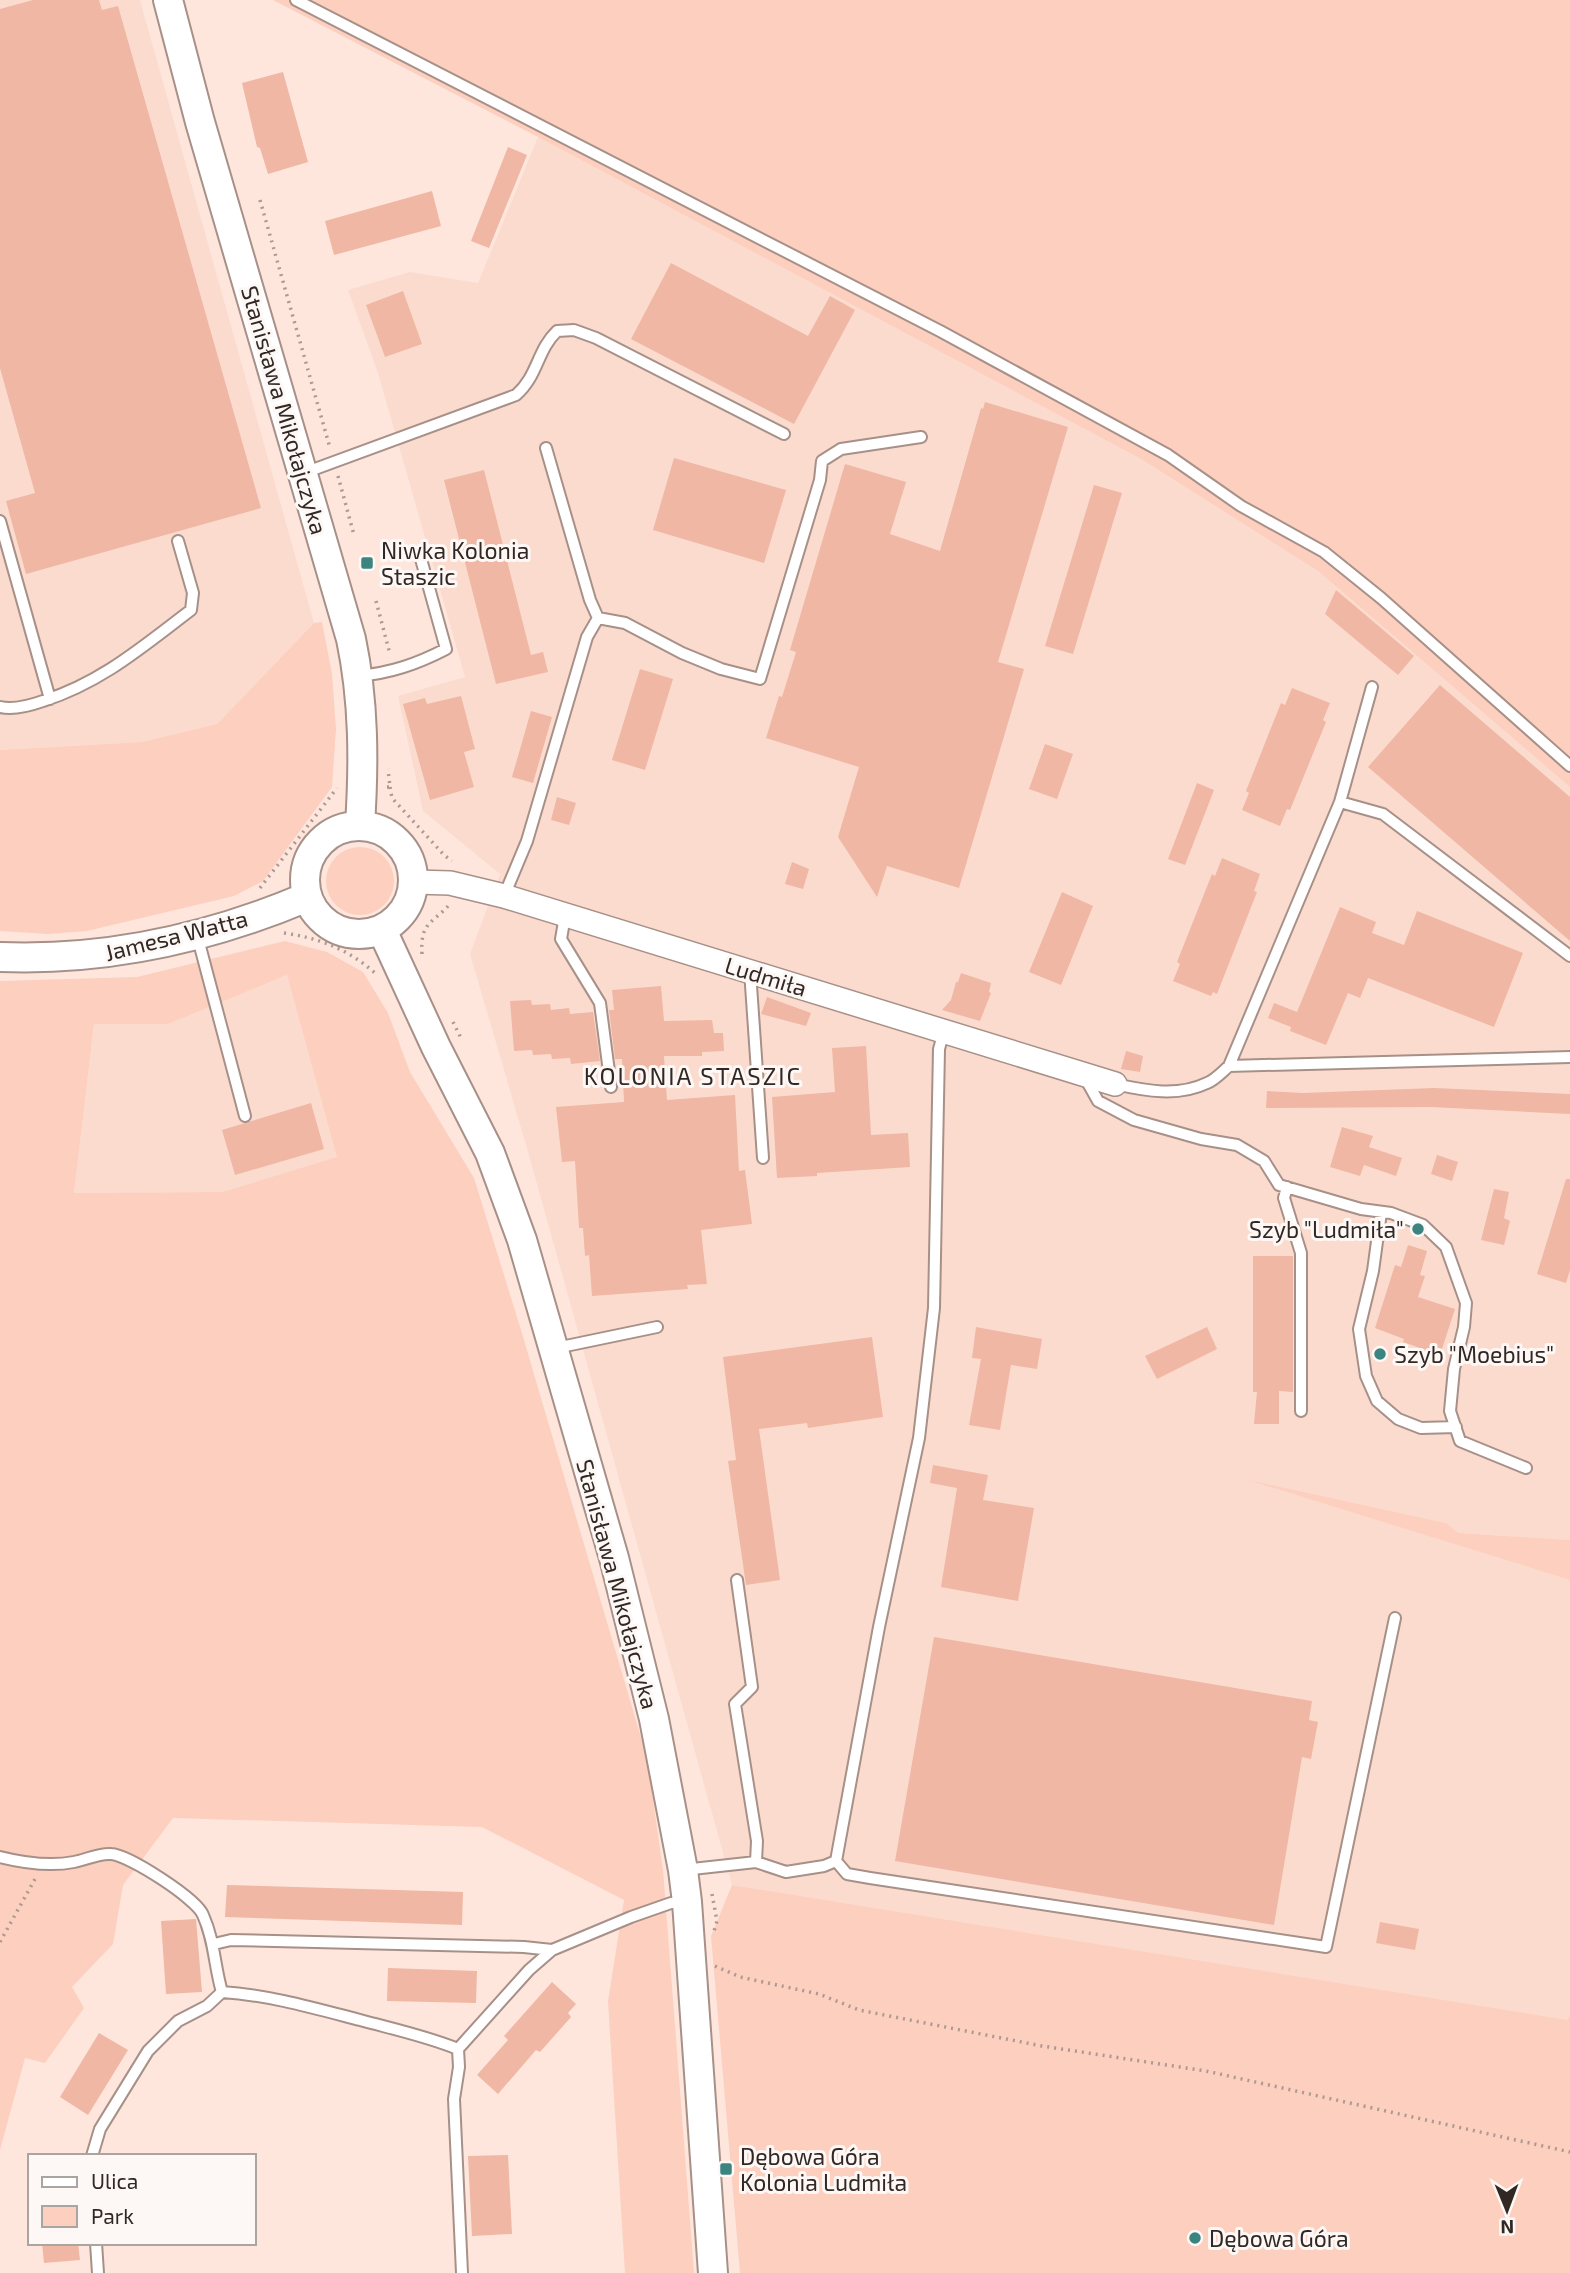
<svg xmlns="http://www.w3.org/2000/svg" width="1570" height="2273" font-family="'Exo 2',sans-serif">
  <rect width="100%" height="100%" fill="#fee6dd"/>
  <path fill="#fcdbcf" d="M0 0H140L314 623 217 724 142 742 0 750Z
    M538 137 1141 459 1318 571 1570 787V1540L1459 1533 1446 1523 1259 1483 1570 1580V2021L732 1885 528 1152 470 954 500 874 423 811 398 696 465 677 378 373 348 290 410 272 478 283Z
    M287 975 338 1157 222 1192 74 1193 94 1024H168Z"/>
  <path fill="#fccfbf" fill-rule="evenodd" d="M273 0H1570V787L1318 571 1141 459 538 137Z
    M322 622 332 674 336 729 332 787 263 881 234 896 87 931 48 934 0 931V750L142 742 217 724 314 623Z
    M326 881a34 34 0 1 1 68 0a34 34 0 1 1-68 0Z
    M285 941 327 952 363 972 388 1013 410 1072 474 1178 521 1330 647 1758 663 1870 694 2273H625L608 2001 624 1900 482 1827 173 1818 123 1885 113 1944 72 1987 84 2008 45 2063 25 2058 0 2150V981L137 977ZM287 975 337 1157 222 1192 74 1193 94 1024H168Z
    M1248 1480 1446 1523 1459 1533 1570 1540V1580Z
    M732 1885 1567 2020 1570 2016V2273H740L711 1936Z"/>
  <path fill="#efb7a4" d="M33 0H99L102 10 118 6 261 508 26 574 6 501 35 493 0 368V9Z
    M283 72 308 162 268 174 260 148 257 147 242 83Z
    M508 147 527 155 489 248 471 241Z
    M432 191 441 226 334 255 325 221Z
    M671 263 808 336 830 296 855 310 794 424 631 339Z
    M403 291 422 344 385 357 366 305Z
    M985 402 1068 427 998 662 1024 669 959 888 887 866 877 897 838 837 859 767 766 738 779 696 782 697 796 652 790 650 845 464 906 482 890 534 940 551 981 408 983 409Z
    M674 458 786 490 764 563 653 530Z
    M484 470 531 655 543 652 548 672 496 684 444 480Z
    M1094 485 1122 493 1073 654 1045 646Z
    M1336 590 1414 656 1398 675 1325 614Z
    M640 669 673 679 645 770 612 760Z
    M1440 685 1570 797V941L1368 767Z
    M1292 688 1330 703 1323 720 1326 722 1290 810 1287 809 1280 826 1242 810 1249 793 1246 791 1269 733 1281 703 1285 705Z
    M461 696 475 749 464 752 474 787 430 800 403 704 425 698 427 704Z
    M531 711 552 717 533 783 512 777Z
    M1045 744 1073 754 1057 799 1029 789Z
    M1197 783 1214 790 1185 865 1168 859Z
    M557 797 576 803 569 825 551 820Z
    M1222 858 1260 874 1254 891 1257 892 1217 994 1213 992 1211 996 1173 981 1180 964 1177 962 1212 874 1215 876Z
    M792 862 809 869 803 889 785 884Z
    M1062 892 1093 906 1061 985 1029 972Z
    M1340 907 1376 922 1372 933 1404 945 1417 911 1523 953 1494 1027 1368 978 1360 998 1348 993 1326 1045 1290 1031 1291 1027 1268 1018 1274 1003 1297 1012Z
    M961 973 991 983 989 992 991 993 980 1021 942 1010 951 1000 956 982H958Z
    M661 986 664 1021 712 1020 714 1033H723L724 1051 702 1052V1056H664L667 1100 735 1095 739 1171 745 1170 752 1224 701 1230 707 1284 687 1285 688 1289 592 1296 589 1255 585 1256 583 1228H579L575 1161 562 1162 556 1107 624 1102 622 1059H615L609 1010H614L612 990Z
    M767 997 811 1013 806 1026 761 1014Z
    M531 1000 532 1005 550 1004 551 1010 569 1008 570 1014 593 1012 600 1061 571 1064 570 1058 552 1059 551 1054 533 1055 532 1050 514 1051 510 1001Z
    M866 1046 871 1135 908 1133 910 1167 817 1173V1176L777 1178 772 1097 835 1092 832 1048Z
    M1126 1051 1143 1056 1140 1072 1121 1069Z
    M1434 1088 1570 1094V1114L1431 1107 1266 1108 1267 1091 1303 1093Z
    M311 1103 324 1149 235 1175 222 1130Z
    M1342 1127 1373 1136 1369 1147 1402 1158 1396 1176 1364 1165 1360 1176 1330 1167Z
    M1437 1155 1458 1162 1452 1181 1431 1174Z
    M1566 1179H1570V1270L1566 1283 1537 1274Z
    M1494 1189 1509 1192 1504 1218 1510 1221 1504 1245 1481 1240Z
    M1408 1245 1427 1251 1420 1275 1425 1276 1418 1297 1455 1309 1440 1355 1403 1342 1404 1339 1375 1328 1395 1265 1401 1267Z
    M1253 1256H1293V1392L1279 1391V1424H1254L1257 1392H1253Z
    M976 1327 1042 1339 1037 1369 1011 1365 1000 1430 969 1425 981 1359 972 1358Z
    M1207 1327 1217 1349 1157 1379 1145 1356Z
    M872 1337 883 1417 808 1428 807 1423 759 1429 780 1580 746 1585 728 1461 736 1460 723 1357Z
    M933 1465 988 1475 983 1500 1034 1508 1018 1601 941 1587 957 1488 930 1483Z
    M934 1637 1312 1701 1309 1720 1318 1722 1311 1759 1302 1757 1274 1925 895 1861Z
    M227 1885 463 1892 462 1925 225 1917Z
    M196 1919 202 1992 166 1994 161 1921Z
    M1380 1922 1419 1929 1415 1950 1376 1943Z
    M388 1968 477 1971 476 2003 387 2001Z
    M552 1982 576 2004 568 2013 571 2017 540 2052 536 2050 498 2094 477 2075 508 2040 504 2036Z
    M99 2033 128 2050 88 2115 60 2097Z
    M508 2155 512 2234 472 2236 468 2156Z
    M42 2243H78L80 2260 44 2263Z"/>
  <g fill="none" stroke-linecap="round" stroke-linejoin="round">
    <g stroke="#a79088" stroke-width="14">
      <path id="service" d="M296 0 940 331 1168 455 1241 506 1324 552 1381 598 1570 766
        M546 448 590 600 598 618
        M304 473 516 395C538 376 537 350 557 331L574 330 596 338 784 434
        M0 521 50 699
        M358 676C391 673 417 664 446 649L421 559
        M0 707C14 710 29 706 43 701 102 682 142 647 191 610L193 593 178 541
        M1340 802 1383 814 1570 956
        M504 896 527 841 587 637 598 618 625 623 682 653 721 669 760 679 820 480 822 461 841 449 921 437
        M565 916 561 939 600 1003 611 1087
        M197 935 245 1116
        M750 971 763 1158
        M1229 1066 1570 1057
        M1084 1076 1098 1101 1134 1120 1201 1139 1237 1145 1264 1161 1279 1185 1361 1209 1391 1213 1423 1225 1446 1247 1466 1303 1464 1327 1454 1369 1450 1411 1460 1441 1526 1468
        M1115 1084C1146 1091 1178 1097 1207 1083 1215 1080 1222 1072 1229 1066L1340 802 1372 687
        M1287 1187 1284 1198 1301 1253V1411
        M1381 1212 1373 1271 1359 1329 1366 1376 1377 1401 1398 1419 1421 1428 1456 1427
        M556 1348 657 1327
        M737 1580 752 1687 735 1704 757 1841 756 1862
        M0 1857C24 1863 49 1867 74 1862 85 1860 99 1853 111 1854 129 1855 197 1899 203 1915 215 1942 214 1965 222 1992 269 1995 314 2008 360 2020 393 2029 426 2036 458 2049L459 2067 454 2099 462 2273
        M836 1861 847 1874 870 1878 1326 1947 1395 1618
        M683 1870 756 1862 786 1872 824 1866 836 1861 879 1627 919 1438 934 1308 939 1049 944 1031
        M214 1944 231 1940 524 1947 552 1950
        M458 2049 529 1970 552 1950 631 1917 671 1903 687 1902
        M92 2156 100 2129 148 2051 178 2021 207 2006 222 1992
        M96 2243 98 2273"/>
    </g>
    <g stroke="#a79088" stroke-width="26">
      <path id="minor" d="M414 882 450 883 504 896 1115 1084"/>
    </g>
    <g stroke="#a79088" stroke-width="32">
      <path id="tertiary" d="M168 0 200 122 351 639C364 701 364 763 360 825
        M305 880a54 54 0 1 1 108 0a54 54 0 1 1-108 0Z
        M382 930 436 1047 490 1153 522 1240 614 1558 654 1719 683 1870 687 1902 713 2273
        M0 957C106 961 210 938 307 897"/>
    </g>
    <path stroke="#ab9992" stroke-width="3.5" stroke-dasharray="2 5" stroke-linecap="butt" d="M260 200 330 448
      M338 476 354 535
      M376 601 390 654
      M387 787H390L388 769
      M390 787 392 798 444 855 452 861
      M260 888 337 788
      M284 933C319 938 348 949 375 973
      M422 954C420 922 432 924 450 904
      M453 1022 462 1040
      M712 1894 717 1921 714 1931
      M0 1942 35 1879
      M715 1966 740 1977 819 1994 859 2010 1042 2046 1206 2071 1570 2152"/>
    <use href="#service" stroke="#fff" stroke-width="10"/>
    <use href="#minor" stroke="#fff" stroke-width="23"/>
    <use href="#tertiary" stroke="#fff" stroke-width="28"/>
  </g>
  <g fill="#3c8480" stroke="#fdf8f6" stroke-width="2.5">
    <rect x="360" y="556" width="14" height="14" rx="3.5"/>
    <circle cx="1418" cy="1229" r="7"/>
    <circle cx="1380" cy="1354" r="7"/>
    <rect x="719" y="2162" width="14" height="14" rx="3.5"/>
    <circle cx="1195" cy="2238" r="7"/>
  </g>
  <g text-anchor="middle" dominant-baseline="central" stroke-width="6" stroke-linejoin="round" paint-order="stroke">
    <g font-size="23" fill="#312824" stroke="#fdf8f6">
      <text transform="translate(285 410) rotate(74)">Stanisława Mikołajczyka</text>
      <text transform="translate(176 935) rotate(-14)">Jamesa Watta</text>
      <text transform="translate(766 976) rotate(17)">Ludmiła</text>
      <text transform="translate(618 1584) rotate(75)">Stanisława Mikołajczyka</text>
    </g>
    <g font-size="23" fill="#312824" stroke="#fdf8f6" text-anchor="start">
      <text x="381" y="550">Niwka Kolonia<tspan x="381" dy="26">Staszic</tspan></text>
      <text x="1404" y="1229" text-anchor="end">Szyb "Ludmiła"</text>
      <text x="1394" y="1354">Szyb "Moebius"</text>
      <text x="740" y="2156">Dębowa Góra<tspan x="740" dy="26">Kolonia Ludmiła</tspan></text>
      <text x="1209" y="2238">Dębowa Góra</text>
    </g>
    <g font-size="24" letter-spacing="2" fill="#312824" stroke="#fdf8f6">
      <text x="693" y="1075">KOLONIA STASZIC</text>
    </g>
  </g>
  <rect x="28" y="2154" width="228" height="91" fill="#fdf8f6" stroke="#aba5a2" stroke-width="2"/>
  <rect x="42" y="2177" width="35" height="10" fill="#ffffff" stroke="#aba5a2" stroke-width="2"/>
  <text x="91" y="2189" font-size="21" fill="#312824">Ulica</text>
  <rect x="42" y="2206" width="35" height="21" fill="#fccfbf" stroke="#aba5a2" stroke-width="2"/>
  <text x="91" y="2224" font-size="21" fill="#312824">Park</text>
  <g transform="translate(1507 2210) rotate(179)" stroke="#fdf8f6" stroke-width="5" paint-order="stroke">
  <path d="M0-5L12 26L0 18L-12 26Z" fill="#312824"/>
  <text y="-10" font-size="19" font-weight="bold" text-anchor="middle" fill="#312824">N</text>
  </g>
</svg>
